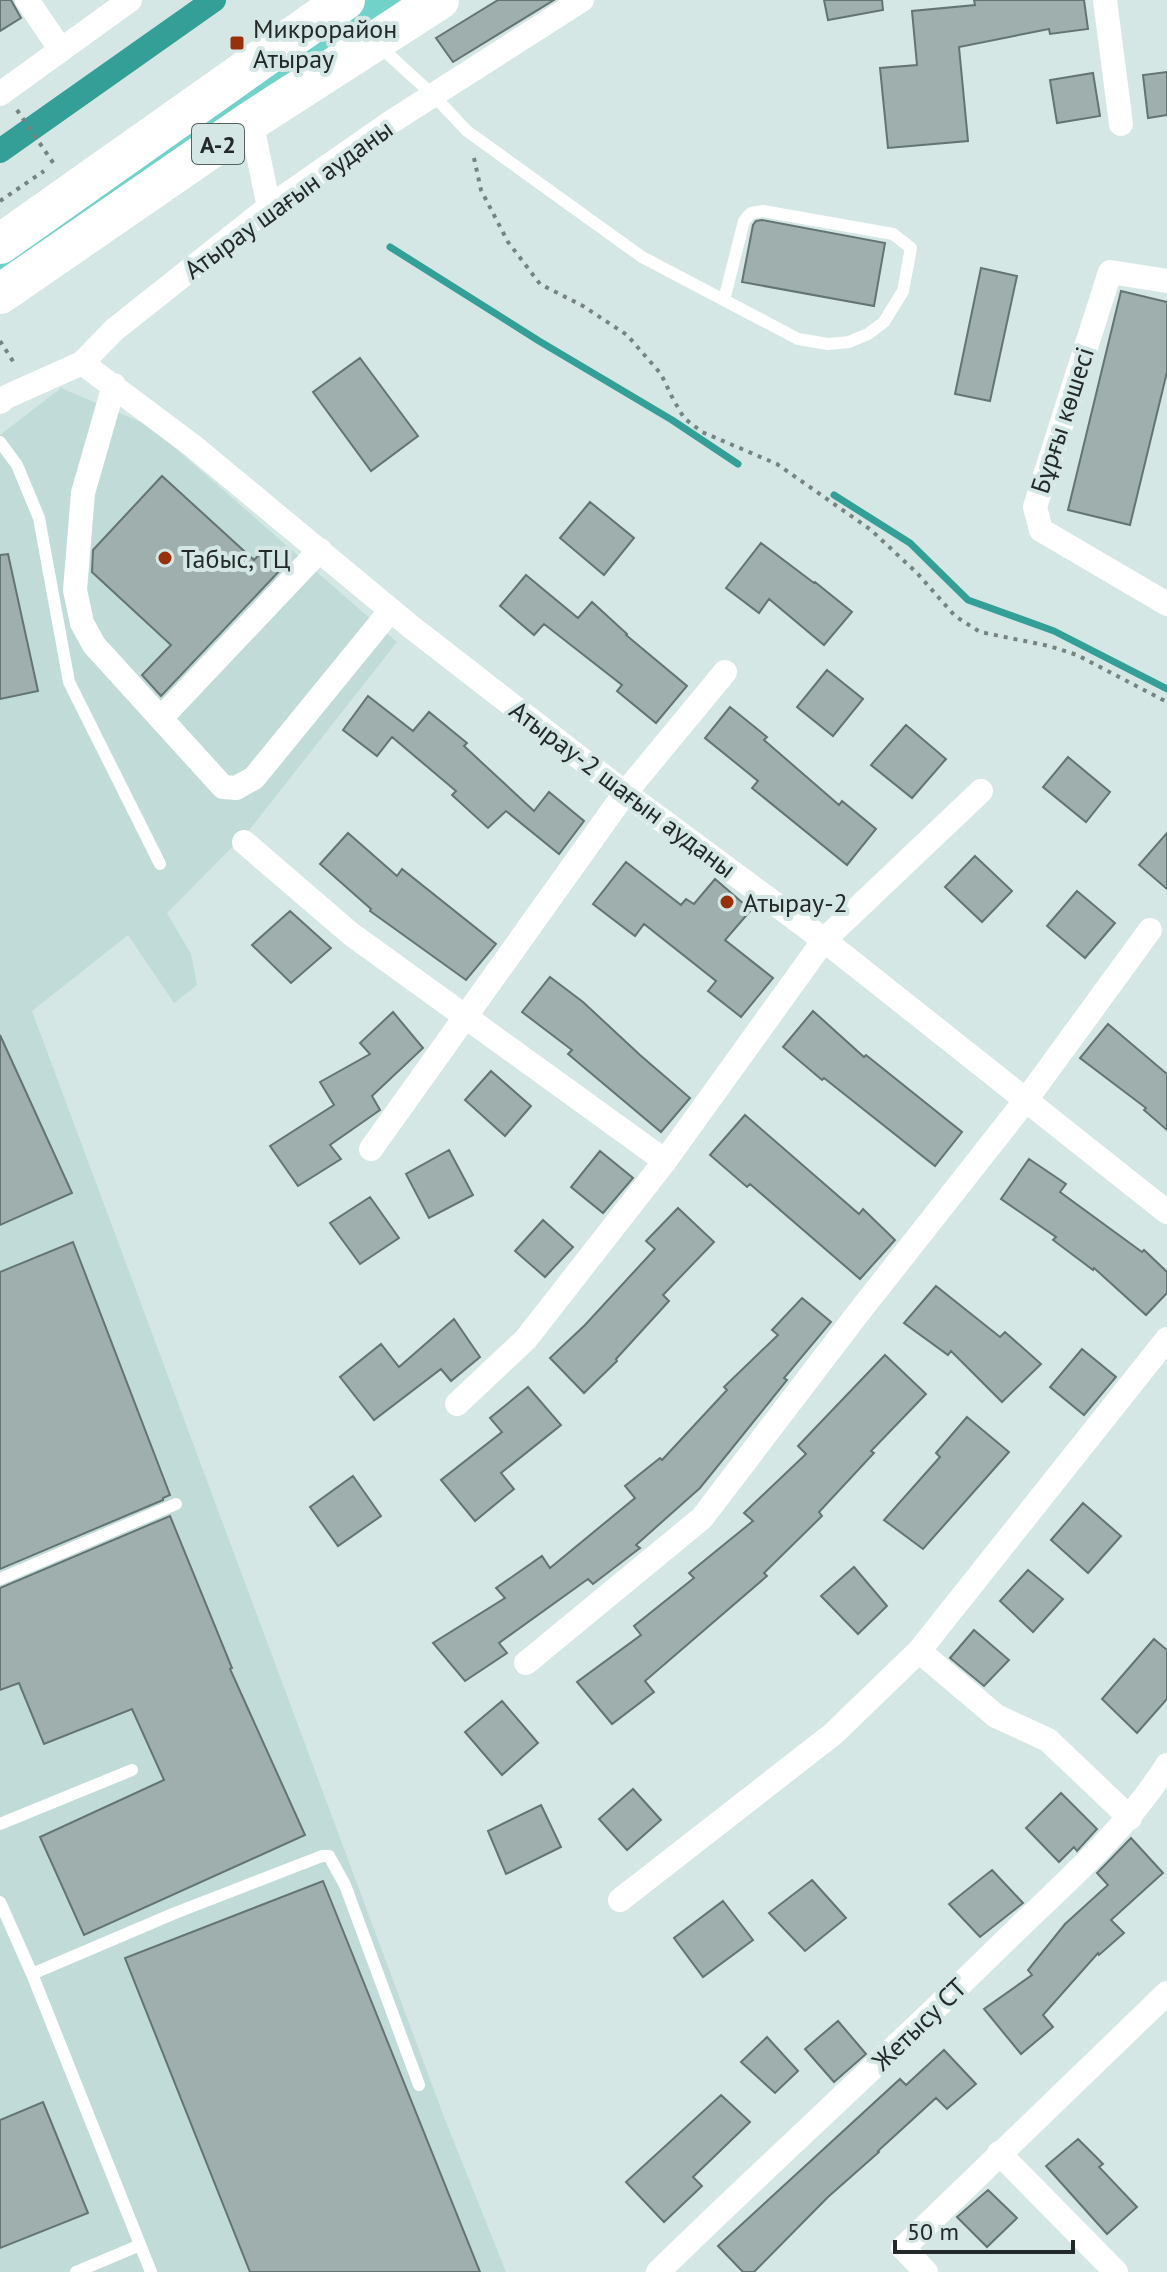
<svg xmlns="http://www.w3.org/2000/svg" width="1167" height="2272" font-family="'PT Sans',sans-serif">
  <rect width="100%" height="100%" fill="#d4e7e4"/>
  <path fill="#c0dbd8" d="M61 388 150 426 397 642 250 829 167 913 191 954 197 985 174 1003 128 935 32 1011 444 2117 506 2272H0V435Z"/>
  <path fill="#70d2c8" d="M363 0H401L0 278V252Z"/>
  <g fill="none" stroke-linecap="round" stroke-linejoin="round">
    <path stroke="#339f96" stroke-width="7" d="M390 247 539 341 672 420 738 464
      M834 495 910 543 968 600 1054 631 1167 689"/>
    <path stroke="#339f96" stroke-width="24" d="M0 151 214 0"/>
  </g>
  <path fill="#9eafad" stroke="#637472" stroke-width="2" d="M0 0H11L21 18 0 31Z
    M498 0H554L453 62 436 38Z
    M824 0H882L883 10 828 20Z
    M974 0H1084L1088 29 1050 34 1049 29 959 47 968 141 888 148 880 68 917 65 912 11 975 5Z
    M1167 72V115L1148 118 1143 75Z
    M1093 73 1100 116 1057 123 1050 80Z
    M762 220 885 243 874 306 742 282 753 225 756 221Z
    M981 268 1017 276 990 401 955 394Z
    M1121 291 1167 302V372L1130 525 1068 510Z
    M360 358 418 436 371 471 313 392Z
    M162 476 254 560 266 548 284 566 161 696 142 675 171 645 92 572 93 550Z
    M590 502 634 538 604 575 560 538Z
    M761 543 814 583 815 582 852 612 824 645 769 599 759 613 726 588Z
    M8 554 38 691 0 699V555Z
    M526 575 578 618 592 602 627 634 626 635 687 686 656 723 617 691 622 685 544 624 534 635 500 606Z
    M827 670 863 699 833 736 797 707Z
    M368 696 413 731 429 712 467 743 464 746 534 811 549 792 584 821 559 854 506 811 488 828 452 795 456 791 392 737 377 756 343 730Z
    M730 707 767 737 764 740 839 805 842 801 876 829 847 865 752 788 758 781 705 738Z
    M906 725 946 759 912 798 871 765Z
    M1068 757 1110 792 1086 822 1043 787Z
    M348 833 397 876 402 869 496 944 466 980 370 911 371 909 320 864Z
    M1167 833V889L1139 865Z
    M975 856 1012 891 982 922 945 887Z
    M626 862 681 905 686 899 694 904 715 879 751 910 725 940 773 978 741 1017 708 991 716 981 644 924 635 936 593 904Z
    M1077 891 1115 923 1085 958 1047 926Z
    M290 911 331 948 291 983 252 945Z
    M550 977 583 1002 640 1055 690 1098 661 1132 568 1054 572 1050 522 1012Z
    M813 1011 864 1057 866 1055 962 1132 935 1166 824 1078 822 1080 783 1047Z
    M393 1012 423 1048 372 1096 380 1110 330 1145 341 1159 298 1186 270 1146 334 1105 320 1082 370 1054 360 1043Z
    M1108 1024 1167 1074V1130L1144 1110 1146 1108 1080 1058Z
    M0 1035 72 1193 0 1225Z
    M491 1071 531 1106 505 1136 465 1100Z
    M745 1115 859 1214 863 1209 895 1240 860 1279 750 1184 747 1187 710 1155Z
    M449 1150 473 1195 429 1218 406 1174Z
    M600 1151 633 1178 603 1213 571 1187Z
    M1029 1159 1066 1184 1060 1192 1142 1252 1144 1250 1167 1272V1293L1146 1315 1094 1268 1093 1270 1053 1240 1056 1237 1001 1199Z
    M370 1197 399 1238 360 1264 330 1223Z
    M678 1208 714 1242 663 1295 669 1301 616 1359 617 1361 584 1393 550 1358 585 1325 655 1249 646 1241Z
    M543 1220 573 1247 545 1277 515 1251Z
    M73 1242 170 1495 163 1498V1500L0 1569V1272Z
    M936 1286 1000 1337 1005 1332 1041 1364 1002 1402 951 1351 948 1355 904 1323Z
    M802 1298 831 1322 784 1378 787 1380 700 1488 636 1545 640 1548 593 1584 588 1579 499 1643 507 1653 465 1681 433 1643 505 1598 496 1588 542 1556 550 1568 635 1498 625 1486 660 1458 662 1460 727 1390 724 1387 778 1335 772 1330Z
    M454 1319 480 1357 451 1381 441 1369 374 1420 340 1377 381 1344 399 1367Z
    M1082 1349 1116 1377 1084 1415 1050 1387Z
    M885 1355 926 1394 871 1451 874 1453 819 1512 822 1516 764 1573 767 1576 645 1681 654 1692 612 1724 577 1682 641 1635 634 1626 694 1578 689 1573 753 1521 744 1513 806 1454 798 1446Z
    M528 1387 561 1425 501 1473 514 1489 475 1521 441 1480 502 1432 490 1418Z
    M967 1417 1009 1452 923 1549 884 1520 940 1457 936 1453Z
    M353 1476 381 1516 338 1546 310 1507Z
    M1083 1503 1121 1536 1088 1573 1051 1540Z
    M170 1516 232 1668 230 1669 305 1835 84 1935 40 1837 164 1780 132 1709 44 1744 19 1683 0 1690V1588Z
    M854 1567 887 1606 858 1634 821 1596Z
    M1028 1570 1063 1599 1033 1632 1000 1601Z
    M974 1630 1009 1660 984 1686 950 1658Z
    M1154 1639 1167 1650V1699L1137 1733 1102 1699Z
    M502 1701 538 1743 502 1775 465 1732Z
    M633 1789 661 1820 627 1850 599 1819Z
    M1061 1793 1097 1829 1077 1851 1074 1847 1059 1862 1026 1828Z
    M541 1805 561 1847 506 1874 488 1831Z
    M1131 1838 1163 1873 1111 1920 1124 1933 1099 1955 1098 1953 1043 2015 1053 2027 1021 2054 984 2009 1032 1975 1028 1970 1065 1924 1108 1885 1097 1873Z
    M992 1870 1023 1903 980 1937 949 1904Z
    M812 1880 846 1918 805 1951 769 1913Z
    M323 1881 480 2272H250L125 1958Z
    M723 1901 753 1940 703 1977 674 1938Z
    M838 2021 866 2054 834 2082 805 2049Z
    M767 2037 798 2071 775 2093 741 2062Z
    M944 2050 976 2084 947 2109 936 2098 878 2151 879 2152 828 2197 754 2272H743L718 2246 900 2079 906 2085Z
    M721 2095 750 2122 693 2177 702 2186 664 2222 626 2182Z
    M43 2102 88 2213 0 2248V2120Z
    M1078 2139 1103 2164 1099 2167 1137 2207 1107 2234 1046 2166Z
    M988 2190 1017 2218 987 2247 957 2217Z"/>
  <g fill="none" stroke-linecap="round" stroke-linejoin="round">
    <path stroke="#768381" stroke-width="4" stroke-dasharray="4 6" stroke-linecap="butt" d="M17 110 54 164
      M474 158 481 190 508 242 540 284 583 306 627 335 661 374 673 399 684 418 702 432 777 464 871 530 917 573 955 616 980 632 1049 646 1077 655 1167 702
      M0 201 44 171
      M0 341 16 366"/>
    <path stroke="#fff" stroke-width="12" d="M378 45 433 95 467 131 642 257 798 339 828 344 849 342 868 334 884 322 903 291 911 248 893 234 763 211 751 213 744 221 724 300
      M0 442 17 465 39 518 69 682 160 864
      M0 1579 176 1504
      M0 1824 132 1770
      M0 1902 32 1974 151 2272
      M32 1974 175 1913 322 1856H329L345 1885 419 2085
      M76 2272 140 2245"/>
    <path stroke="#fff" stroke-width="24" d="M27 0 61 50
      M1105 0 1121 124
      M0 94 130 0
      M251 121 269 207
      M1167 281 1110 272 1035 507 1041 530 1167 604
      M82 363 193 446 410 626 625 793 824 940 1167 1212
      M114 385 83 493 75 590 82 623 94 645 223 787 236 788 254 778 391 610
      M0 402 6 397 82 363 114 330 269 207 391 122 582 0
      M161 718 320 550
      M244 842 351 934 665 1161
      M371 1149 625 793 725 672
      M457 1404 526 1339 665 1161 824 940 981 791
      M919 1651 996 1716 1048 1740 1130 1818
      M526 1663 702 1518 859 1312 1026 1100 1150 930
      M620 1900 833 1734 919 1651 1167 1339
      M999 2153 1116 2272
      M658 2272C773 2160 892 2052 1007 1939 1063 1884 1125 1832 1167 1765
      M926 2272 903 2248 1167 1993"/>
    <path stroke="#fff" stroke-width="40" d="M0 244 345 0
      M0 294 251 121 439 0"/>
  </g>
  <g fill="#97300d" stroke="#d4e7e4" stroke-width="3">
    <rect x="229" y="35" width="16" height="16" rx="4"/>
    <circle cx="165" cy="558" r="8"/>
    <circle cx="727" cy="902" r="8"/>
  </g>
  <g text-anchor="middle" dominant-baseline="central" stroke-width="8" stroke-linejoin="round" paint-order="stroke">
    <rect fill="#d4e7e4" stroke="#576260" stroke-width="2" x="192" y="124" width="52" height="40" rx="6"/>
    <g font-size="24" font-weight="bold" fill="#222928">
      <text x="218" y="144">A-2</text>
    </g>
    <g font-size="26" fill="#222928" stroke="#d4e7e4" text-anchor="start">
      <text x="253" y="28">Микрорайон<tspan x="253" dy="30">Атырау</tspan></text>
      <text x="181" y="558">Табыс, ТЦ</text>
      <text x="743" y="902">Атырау-2</text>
    </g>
    <g font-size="26" fill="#222928" stroke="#d4e7e4">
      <text transform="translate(288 199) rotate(-36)">Атырау шағын ауданы</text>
      <text transform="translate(1062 420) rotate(-72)">Бұрғы көшесі</text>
      <text transform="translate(623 789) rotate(37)">Атырау-2 шағын ауданы</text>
      <text transform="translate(919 2024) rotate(-44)">Жетысу СТ</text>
    </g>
  </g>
  <path d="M895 2240v12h178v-12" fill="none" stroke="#222928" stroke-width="4"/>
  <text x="907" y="2240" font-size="24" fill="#222928" stroke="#d4e7e4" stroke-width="6" paint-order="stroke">50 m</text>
</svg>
